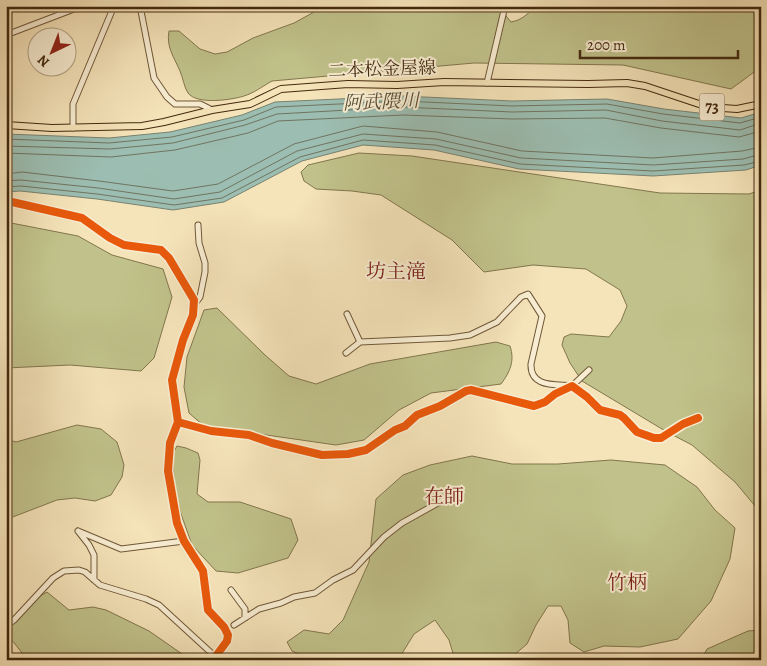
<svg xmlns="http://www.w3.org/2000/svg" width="767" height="666" font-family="Alegreya,'Noto Serif JP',serif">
  <rect width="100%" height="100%" fill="#f5e3b9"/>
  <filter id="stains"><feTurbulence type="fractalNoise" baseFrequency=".004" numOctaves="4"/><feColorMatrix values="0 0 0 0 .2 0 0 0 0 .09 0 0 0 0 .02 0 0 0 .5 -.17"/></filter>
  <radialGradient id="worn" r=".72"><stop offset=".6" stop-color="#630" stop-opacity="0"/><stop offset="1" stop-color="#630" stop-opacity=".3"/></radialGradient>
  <path fill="#c1c28b" stroke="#82764c" d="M325 6H503L506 16 511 22C522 20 528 14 535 6H761V67L731 89 623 65 474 63 272 81C263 86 254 93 244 96 231 100 197 105 188 93 184 87 183 78 180 71 174 57 166 47 169 31H179L200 49 215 54 227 52 253 38 294 23Z
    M359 153 412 156 660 193 749 194 761 190V513L735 482 692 445 667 432 582 381 570 363 562 345 564 337 571 334 609 337 621 321 627 306 620 290 586 269 533 265 484 272 452 240 381 195 352 191 316 189 304 181 301 172 308 165Z
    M6 222 78 236 112 255 163 269 172 297 154 358 141 371 70 365 6 368Z
    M217 308 265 355 289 376 316 384 370 364 496 342 510 346C515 361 510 372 501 384L431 393 399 410 364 440 336 445 204 426 189 413 184 387 187 357 204 310Z
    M77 425 101 429 117 442 124 465 122 477 111 495 95 501 75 498 57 500 10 518H6V439L16 442Z
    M177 446 186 448 198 453 200 460 197 494 208 502H240L291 519 298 540 288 558 238 573 216 571 192 545 181 514 175 490 172 455Z
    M472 456 512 464H558L611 460 665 465 697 487 715 510 735 528 730 559 711 601 678 639 640 647 604 646 584 652 570 643 568 620 561 606H548L536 625 527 644 508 660H455L449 640 435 620 414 634 398 660H312L292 651 287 642 304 630 329 634 343 620 369 562 376 499 403 475 430 465Z
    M47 592 69 610 93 607 106 610 149 631 185 656 187 660H23L22 653 8 635H6V620L20 618 35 599Z
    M761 630V660H701L707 649 748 631Z"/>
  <path fill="#9cbeb2" stroke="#788270" d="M402 96 512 101 607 99 664 109 741 118 761 112V165L746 170 653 176 519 169 434 150 363 145 302 161 224 202 173 210 97 199 20 191 6 192V134L109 138 170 132 242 115 275 102Z"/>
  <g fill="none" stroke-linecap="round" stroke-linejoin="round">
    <path stroke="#707460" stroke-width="1" d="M6 139 109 143 172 137 244 120 276 107 402 101 512 106 607 104 663 114 740 123 761 117
      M6 146 110 149 173 143 245 125 277 114 402 107 512 112 606 110 662 121 740 130 761 123
      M6 153 111 157 175 150 248 133 278 121 403 115 512 119 605 118 661 128 739 137 761 131
      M6 174 22 172 99 181 173 191 218 184 294 144 363 126 437 132 522 151 653 158 742 151 761 147
      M6 181 21 180 98 188 174 199 220 192 297 151 363 134 436 139 521 158 653 165 743 159 761 154
      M6 187 21 186 97 194 174 205 222 198 300 157 363 140 435 145 520 164 653 171 744 165 761 161"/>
    <g stroke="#705839" stroke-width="7">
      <path id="minor" d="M140 6 154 78 167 97 175 104H200L212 110
        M6 35 82 6
        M487 83 505 6
        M73 128V104L114 6
        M6 202H12L82 218 110 238 124 245 161 250 169 258 194 300 193 315 183 340 172 380 178 422 170 443 168 471 177 523 184 541 203 571 208 610 224 627 228 635 227 641 213 660
        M194 305 200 297 205 272V263L199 243 198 225
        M347 314 360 342
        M346 353 360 342 450 338 470 335 497 322 521 297 528 294 542 316 531 364C530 388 556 384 572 386L589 370
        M178 422 211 431 249 435 272 443 322 455 348 454 366 450 395 430 405 426 417 415 440 406 466 391 471 390 534 406 545 402 555 394 572 386 587 397 600 410 620 415 624 418 637 432 654 438H661L683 424 698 418
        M78 531 121 549 184 541
        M78 531 89 545 94 555V580
        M231 590 245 609V618
        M234 625 259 609 281 603 294 597 315 593 333 580 353 570 384 537 402 523 454 494
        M6 626 14 620 53 578 64 571 79 570 85 572 100 585 146 599 159 605 219 660"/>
    </g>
    <g stroke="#43290e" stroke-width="8">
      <path id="major" d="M6 125 52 128 142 126 164 122 212 110 250 104 281 89 348 84 397 85 444 82 588 84 627 83 645 86 708 107 737 109 761 104"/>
    </g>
    <use href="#minor" stroke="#f8edd2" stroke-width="5"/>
    <use href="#major" stroke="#f5e3b9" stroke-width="6"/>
    <g stroke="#f8edd2" stroke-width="11">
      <path id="cycleway" d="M6 202H12L82 218 110 238 124 245 161 250 169 258 194 300 193 315 183 340 172 380 178 422 170 443 168 471 177 523 184 541 203 571 208 610 224 627 228 635 227 641 213 660
        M178 422 211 431 249 435 272 443 322 455 348 454 366 450 395 430 405 426 417 415 440 406 466 391 471 390 534 406 545 402 555 394 572 386 587 397 600 410 620 415 624 418 637 432 654 438H661L683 424 698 418"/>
    </g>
    <use href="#cycleway" stroke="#e8590c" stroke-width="8"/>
  </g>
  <g text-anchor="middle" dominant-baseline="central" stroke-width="4" stroke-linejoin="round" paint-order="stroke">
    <rect fill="#f8edd2" stroke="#796449" stroke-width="1" x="699.5" y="93.5" width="25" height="27" rx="4"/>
    <g font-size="16" font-weight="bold" fill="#43290e">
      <text x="712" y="107">73</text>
    </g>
    <g font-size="18" fill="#43290e" stroke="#f8edd2">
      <text transform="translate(382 69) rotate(-2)">二本松金屋線</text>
    </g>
    <g font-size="19" font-style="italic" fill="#594e37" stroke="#f8edd2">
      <text transform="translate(381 102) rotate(-2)">阿武隈川</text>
    </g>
    <g font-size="20" fill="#7a1f14" stroke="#f8edd2">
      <text x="396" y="271">坊主滝</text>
      <text x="444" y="496">在師</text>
      <text x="627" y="582">竹柄</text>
    </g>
  </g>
  <rect width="767" height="666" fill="none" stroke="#f5e3b9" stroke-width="25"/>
  <rect x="8" y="8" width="752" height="651" fill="none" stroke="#43290e" stroke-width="2.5"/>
  <rect x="12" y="12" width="742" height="641" fill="none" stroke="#43290e"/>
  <g transform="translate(52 52) rotate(223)"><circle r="24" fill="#f8edd2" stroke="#b09f84"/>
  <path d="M0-4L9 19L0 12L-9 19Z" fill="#8f2418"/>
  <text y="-8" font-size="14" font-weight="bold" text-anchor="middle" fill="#43290e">N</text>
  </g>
  <path d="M580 50v8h158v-8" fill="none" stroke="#43290e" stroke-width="2.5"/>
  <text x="587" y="50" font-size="15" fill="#43290e" stroke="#f8edd2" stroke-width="4" paint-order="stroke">200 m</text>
  <rect width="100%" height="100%" filter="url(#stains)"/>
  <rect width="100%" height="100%" fill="url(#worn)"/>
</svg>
